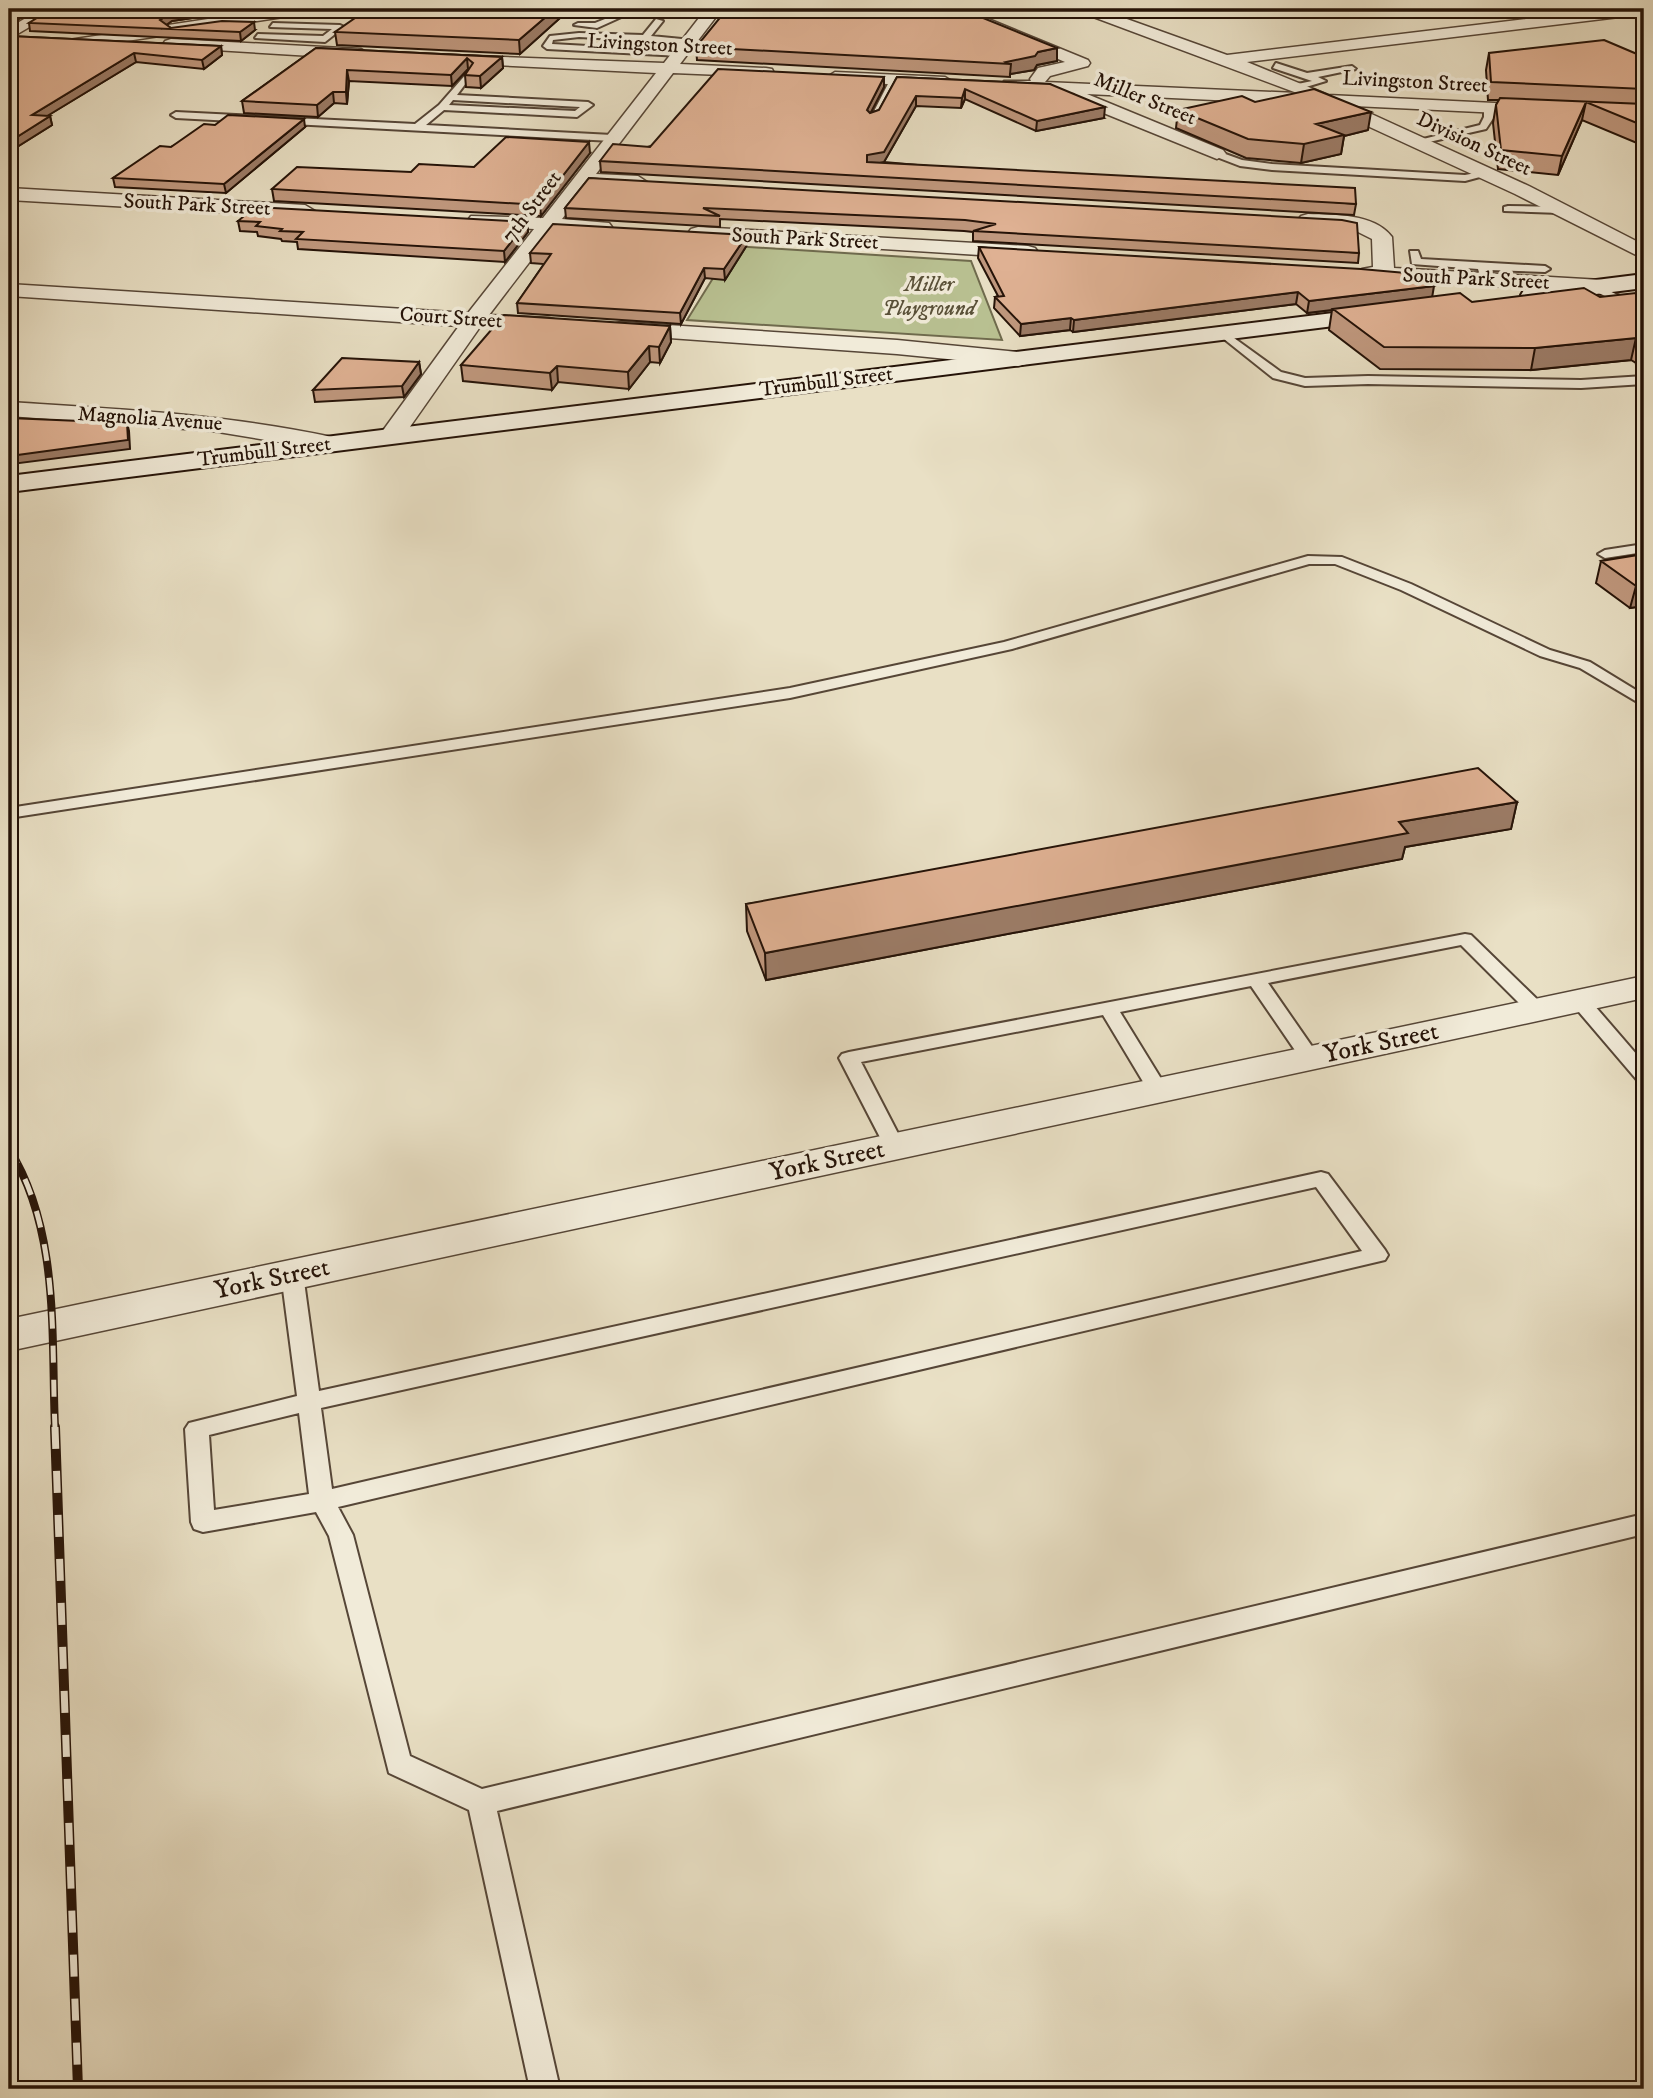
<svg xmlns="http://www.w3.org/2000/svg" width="1653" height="2098" font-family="'IM FELL DW Pica',serif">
  <rect width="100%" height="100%" fill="#e9e0c5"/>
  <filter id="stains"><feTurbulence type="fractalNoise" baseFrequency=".00286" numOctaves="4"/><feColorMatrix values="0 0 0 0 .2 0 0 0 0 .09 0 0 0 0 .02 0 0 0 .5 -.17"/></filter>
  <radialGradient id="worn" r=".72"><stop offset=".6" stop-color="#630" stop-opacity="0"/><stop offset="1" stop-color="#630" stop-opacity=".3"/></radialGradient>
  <path fill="#b9c192" stroke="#6f6a4d" stroke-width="2" d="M733 246 971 261 1002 340 687 320Z"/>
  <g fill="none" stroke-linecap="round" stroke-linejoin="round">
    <g stroke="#564637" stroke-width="4">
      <path id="lane" d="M630 9H639L597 28 574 25 578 23H595Z
        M656 19 663 21 651 36 692 40 688 43 579 37 553 40 552 44 678 51 681 56 547 49 543 46 550 36 579 33 643 35Z
        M273 23 340 25 344 27 325 42 255 38 258 34 323 36 332 29 270 27Z
        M1276 63 1307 73 1352 66 1356 69 1318 77 1326 81 1296 90 1293 89V85L1312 81 1273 68Z
        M468 72 472 75 457 95 588 102 593 105 577 117 444 110 426 125 612 135 617 138 612 141 176 118 171 115 176 112 415 124 439 105ZM453 100 580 107 575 111 449 105Z
        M891 78 898 80 875 121H869Z
        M1489 105 1494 108V117L1486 129 1416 145 1411 142 1480 125 1484 117V108Z
        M1217 151 1242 160 1272 164 1465 175 1486 171 1491 174 1465 181 1272 170 1240 166 1214 156V152Z
        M1508 206 1560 207 1565 210 1560 213 1504 211V207Z
        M1410 251H1418L1421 259 1545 266 1550 269 1545 272 1489 270 1491 279 1486 282 1481 279 1478 269 1412 264Z
        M1594 284 1644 307V314L1590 289 1588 287Z
        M1223 330 1281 372 1305 378 1368 376 1581 380 1644 376V384L1581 388 1368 384 1305 386 1273 378 1219 335 1217 333Z
        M1644 544V552L1605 558 1598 554 1605 550Z
        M1308 556 1342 557 1411 584 1550 650 1590 662 1644 695V706L1580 668 1540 656 1401 590 1335 564H1309L1012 649 790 698 9 818V808L790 688 1004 642Z
        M1465 934 1471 935 1544 1006 1546 1010 1544 1014H1530L1461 945 1268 983 1320 1058 1317 1062H1303L1251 986 1120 1012 1168 1090 1165 1095H1151L1103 1015 861 1062 905 1147 902 1152H888L885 1147 839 1058 842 1054 849 1052Z
        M1580 995 1587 997 1644 1063V1081L1637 1080 1573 1005 1571 1001Z
        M1321 1172 1328 1174 1385 1250 1388 1255 1385 1260 338 1507 353 1535 410 1756 482 1789 1644 1514V1534L497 1811 560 2089H530L469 1810 389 1773 329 1536 316 1512 203 1532 194 1529 191 1522 185 1429 189 1423 297 1396 281 1274 284 1268 292 1266 300 1268 303 1274 319 1391ZM1316 1187 1362 1251 332 1489 321 1408ZM299 1413 309 1494 214 1510 209 1435Z"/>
    </g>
    <g stroke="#564637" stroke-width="3">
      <path id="street" d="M41 9H60L9 39V28Z
        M274 9H311L303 14 9 59V49Z
        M706 9H722L680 64 766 68 772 69 774 73 772 77 673 73 596 174 638 176 647 182 645 186 588 185 562 219 609 223 612 227 609 231 554 230 489 315 549 318 557 320 560 325 557 330 549 332 480 327 400 441 391 443 382 441 379 436 459 326 9 296V284L468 313 534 229 478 226 471 224 468 220 471 216 543 218 656 73 454 63 448 61 446 58 448 55 664 63Z
        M943 9H964L1088 60 1090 63 1088 66 1050 76 1045 82 1297 93 1080 12 1077 9H1099L1227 55 1608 9H1644V14L1247 62 1328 95 1644 110V120L1354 106 1529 186 1644 245V259L1515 194 1322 105 1087 94 1223 150 1226 154 1217 159 1074 101 1071 97 1075 93 1004 89 1002 85 1004 81H1031L1030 79 1038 68 1065 62Z
        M171 39 361 49 369 54 361 59 165 47 163 44 165 41Z
        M835 72 945 77 953 82 945 87 829 81 827 77Z
        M9 188 305 205 315 211 305 217 9 200Z
        M1308 214C1335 215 1374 213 1392 237L1394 268 1602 280 1609 282 1613 286 1609 290 1602 292 1369 279 1362 277 1359 273 1362 269 1373 267 1372 239 1352 229 1301 224 1298 220 1301 216Z
        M698 227 1028 246 1035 248 1038 252 1035 256 1028 258 691 237 688 233 691 229Z
        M621 322 897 340 1018 352 1026 354 1029 359 1026 364 1018 366 897 354 613 334 610 329 613 324Z
        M9 402C118 409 225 414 332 437L341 439 344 444 341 449 332 451 212 431 9 416Z
        M1644 976V998L9 1351V1319Z"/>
    </g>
    <g stroke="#251308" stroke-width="4">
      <path id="secondary" d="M626 9H786L778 14 692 17 634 14Z
        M1644 274V288L1532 302 1524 300 1521 295 1524 290 1532 288Z
        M1382 307 1390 309 1393 314 1390 319 9 492V476Z"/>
    </g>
    <use href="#lane" fill="#f1ebd9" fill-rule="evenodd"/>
    <use href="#street" fill="#f1ebd9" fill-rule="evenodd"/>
    <use href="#secondary" fill="#f1ebd9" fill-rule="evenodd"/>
    <g stroke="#251308" stroke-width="8">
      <path id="rail-far1" d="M9 1149C60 1230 51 1336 55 1428"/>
    </g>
    <g stroke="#251308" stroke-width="10">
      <path id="rail" d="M55 1427 78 2089"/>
    </g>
    <use href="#rail-far1" stroke="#f1ebd9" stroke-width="5" stroke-dasharray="17" stroke-linecap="butt"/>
    <use href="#rail" stroke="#f1ebd9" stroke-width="7" stroke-dasharray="22" stroke-linecap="butt"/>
  </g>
  <path fill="#c0987e" stroke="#251308" stroke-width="2" d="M570 9 520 54 337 45 335 32Z
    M247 10 172 21 166 25 171 28 255 30 241 41 30 31 29 23Z
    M9 36 221 46 222 55 204 69 136 62 47 116H50L52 125 9 152Z
    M696 47 1057 48V61L1037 65 1034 70 1010 74V77L697 60Z
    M316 48 502 57 503 68 481 88 466 87 465 75 469 70 468 69 452 86 349 81 347 104 334 103 318 117 244 113 242 101Z
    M1489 53 1644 57V146L1582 120 1558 175 1498 169 1493 123 1496 105 1499 100H1488L1486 70Z
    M884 77V87L870 113 879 110 897 77 1050 84 1104 118 1036 131 965 99 961 108 916 106 884 162 1356 204 1354 215 601 172 600 161Z
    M1255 102 1368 130 1344 136 1341 154 1301 163 1246 158 1176 128 1178 110Z
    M215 125 305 127 226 193 115 187 113 178 171 147Z
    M590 153 541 216 274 201 272 189 411 172 474 167Z
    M589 178 1359 253 1358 263 973 241V232L964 231 720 219V227L566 218 565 208Z
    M238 221 527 222 528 232 505 262 298 249 297 242 282 241 281 239 258 236 257 232 240 231Z
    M747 235V245L725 280 705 278 681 324 518 313 517 303 544 264 531 263 530 253Z
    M979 247 1432 297 1472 302 1600 297 1644 298V362L1636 363 1631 360 1531 370 1380 369 1329 330 1332 310 1307 313 1296 304 1073 332 1070 330 1020 336 994 308 995 297 998 296 978 258Z
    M670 326 671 342 660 363 650 362 629 389 558 382 552 390 463 381 461 365Z
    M419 362 421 374 404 397 315 402 313 390Z
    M1644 554V606L1630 608 1596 583 1601 561Z
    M1517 802 1511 829 1405 847 1402 859 766 980 747 931 746 904Z"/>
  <path fill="#9c7c67" stroke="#251308" stroke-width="2" d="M21 9H36L9 25V16Z
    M201 9H249L247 10 172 21 162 28 160 20 170 13Z
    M555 9H570L520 54 519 40Z
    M254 22 255 30 241 41 240 32Z
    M221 46 222 55 204 69 202 60Z
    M1057 48V61L1037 65 1034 70 1010 74 1011 64 1006 62 1038 52Z
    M134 53 136 62 34 124 32 115Z
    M502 57 503 68 481 88 480 76Z
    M467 58 468 69 452 86 451 75Z
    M347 70 349 81 347 104 346 92Z
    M884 77V87L867 120V110Z
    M965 89V99L961 108 962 98Z
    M333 92 334 103 318 117 317 105Z
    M916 96V106L884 162 867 166V155Z
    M1586 102 1582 120 1558 175 1562 156Z
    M1105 107 1104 118 1036 131 1037 121Z
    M1371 112 1368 130 1344 136 1341 154 1301 163 1304 144 1316 124Z
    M50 116 52 125 9 152V142Z
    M304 119 305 127 226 193 224 184Z
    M589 142 590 153 541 216 540 205Z
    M527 222 528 232 505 262 504 251Z
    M747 235V245L725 280 724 269Z
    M704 268 705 278 681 324 680 313Z
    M1434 286 1432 298 1307 313 1309 301Z
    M1298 292 1296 304 1073 332 1074 320Z
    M1071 318 1070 330 1020 336 1021 324Z
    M670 326 671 342 660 363 659 347Z
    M1636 338 1631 360 1531 370 1535 348Z
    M1644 341V362L1636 363 1641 342Z
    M649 346 650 362 629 389 628 372Z
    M419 362 421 374 404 397 402 386Z
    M557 366 558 382 552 390 550 373Z
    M127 423 129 431 130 449 12 464 10 456Z
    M1644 584V606L1630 608 1636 586Z
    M1517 802 1511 829 1405 847 1402 859 766 980 765 953 1399 822Z"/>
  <path fill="#dfb193" stroke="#251308" stroke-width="2" d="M9 9H21L9 16Z
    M51 9H201L170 13 160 20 171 28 222 21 254 22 240 32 29 23Z
    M368 9H555L519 40 335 32Z
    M727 9H961L1057 48 1038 52 1035 56 1006 62 1011 64 696 47Z
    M9 36 221 46 202 60 134 53 32 115 50 116 9 142Z
    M1604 40 1644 57V89L1491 82 1489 53Z
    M316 48 502 57 480 76 465 75 473 63 467 58 451 75 347 70 346 92H333L317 105 242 101Z
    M718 69 884 77 867 110 870 113 879 110 897 77 1050 84 1105 107 1037 121 965 89 962 98 916 96 884 152 867 155V162L1355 188 1356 204 600 161 613 144 650 147Z
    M1314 89 1371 112 1316 124 1344 135 1304 144 1248 139 1178 110 1242 96 1255 102Z
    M1500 98 1644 104V126L1586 102 1562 156 1501 150 1496 105Z
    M228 115 304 119 224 184 113 178 160 146 171 147 204 124 215 125Z
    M506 137 589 142 540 205 272 189 297 167 411 172 419 164 474 167Z
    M589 178 1342 220 1357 223 1359 253 973 231 996 224 965 220 703 208 720 216 565 208Z
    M255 207 527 222 504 251 296 239 303 232 280 231 282 229 256 226 260 222 238 221Z
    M553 224 747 235 724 269 704 268 680 313 517 303 551 254 530 253Z
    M979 247 1361 269 1417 274 1434 286 1309 301 1298 292 1074 320 1071 318 1021 324 995 297 1004 296Z
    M1584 288 1600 297 1636 293 1644 298V341L1641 342 1636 338 1535 348 1384 347 1333 309 1460 293 1472 302Z
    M504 315 670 326 659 347 649 346 628 372 557 366 550 373 461 365Z
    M342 358 419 362 402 386 313 390Z
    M9 418 127 423 128 440 10 456 12 449 9 450Z
    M1644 554V584L1636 586 1601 561Z
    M1478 768 1517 802 1399 822 1408 833 765 953 746 904Z"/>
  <g text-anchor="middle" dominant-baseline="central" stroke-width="7" stroke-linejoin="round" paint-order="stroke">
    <g font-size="21" fill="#251308" stroke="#f1ebd9">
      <text transform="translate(660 45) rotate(3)">Livingston Street</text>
      <text transform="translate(1415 82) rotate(3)">Livingston Street</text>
      <text transform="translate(1145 99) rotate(22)">Miller Street</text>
      <text transform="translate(1474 144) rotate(25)">Division Street</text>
      <text transform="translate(197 205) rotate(3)">South Park Street</text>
      <text transform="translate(532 207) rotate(-53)">7th Street</text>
      <text transform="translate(805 239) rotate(3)">South Park Street</text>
      <text transform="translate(1476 279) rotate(3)">South Park Street</text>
      <text transform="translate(451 318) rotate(4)">Court Street</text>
      <text transform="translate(826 382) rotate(-7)">Trumbull Street</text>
      <text transform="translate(150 419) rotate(4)">Magnolia Avenue</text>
      <text transform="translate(264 452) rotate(-7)">Trumbull Street</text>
    </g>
    <g font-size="21" font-style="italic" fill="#595038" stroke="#f1ebd9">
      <text x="929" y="285">Miller<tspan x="929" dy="24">Playground</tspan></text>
    </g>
    <g font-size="26" fill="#251308" stroke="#f1ebd9">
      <text transform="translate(1381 1043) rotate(-12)">York Street</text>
      <text transform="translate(827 1161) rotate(-12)">York Street</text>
      <text transform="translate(272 1279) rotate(-12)">York Street</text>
    </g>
  </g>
  <rect width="1653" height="2098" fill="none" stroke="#e9e0c5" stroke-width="35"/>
  <rect x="10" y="10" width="1632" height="2077" fill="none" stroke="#251308" stroke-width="3.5"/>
  <rect x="18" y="18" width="1618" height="2063" fill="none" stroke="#251308" stroke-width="2"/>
  <rect width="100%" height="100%" filter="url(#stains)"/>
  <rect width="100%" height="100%" fill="url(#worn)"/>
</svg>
